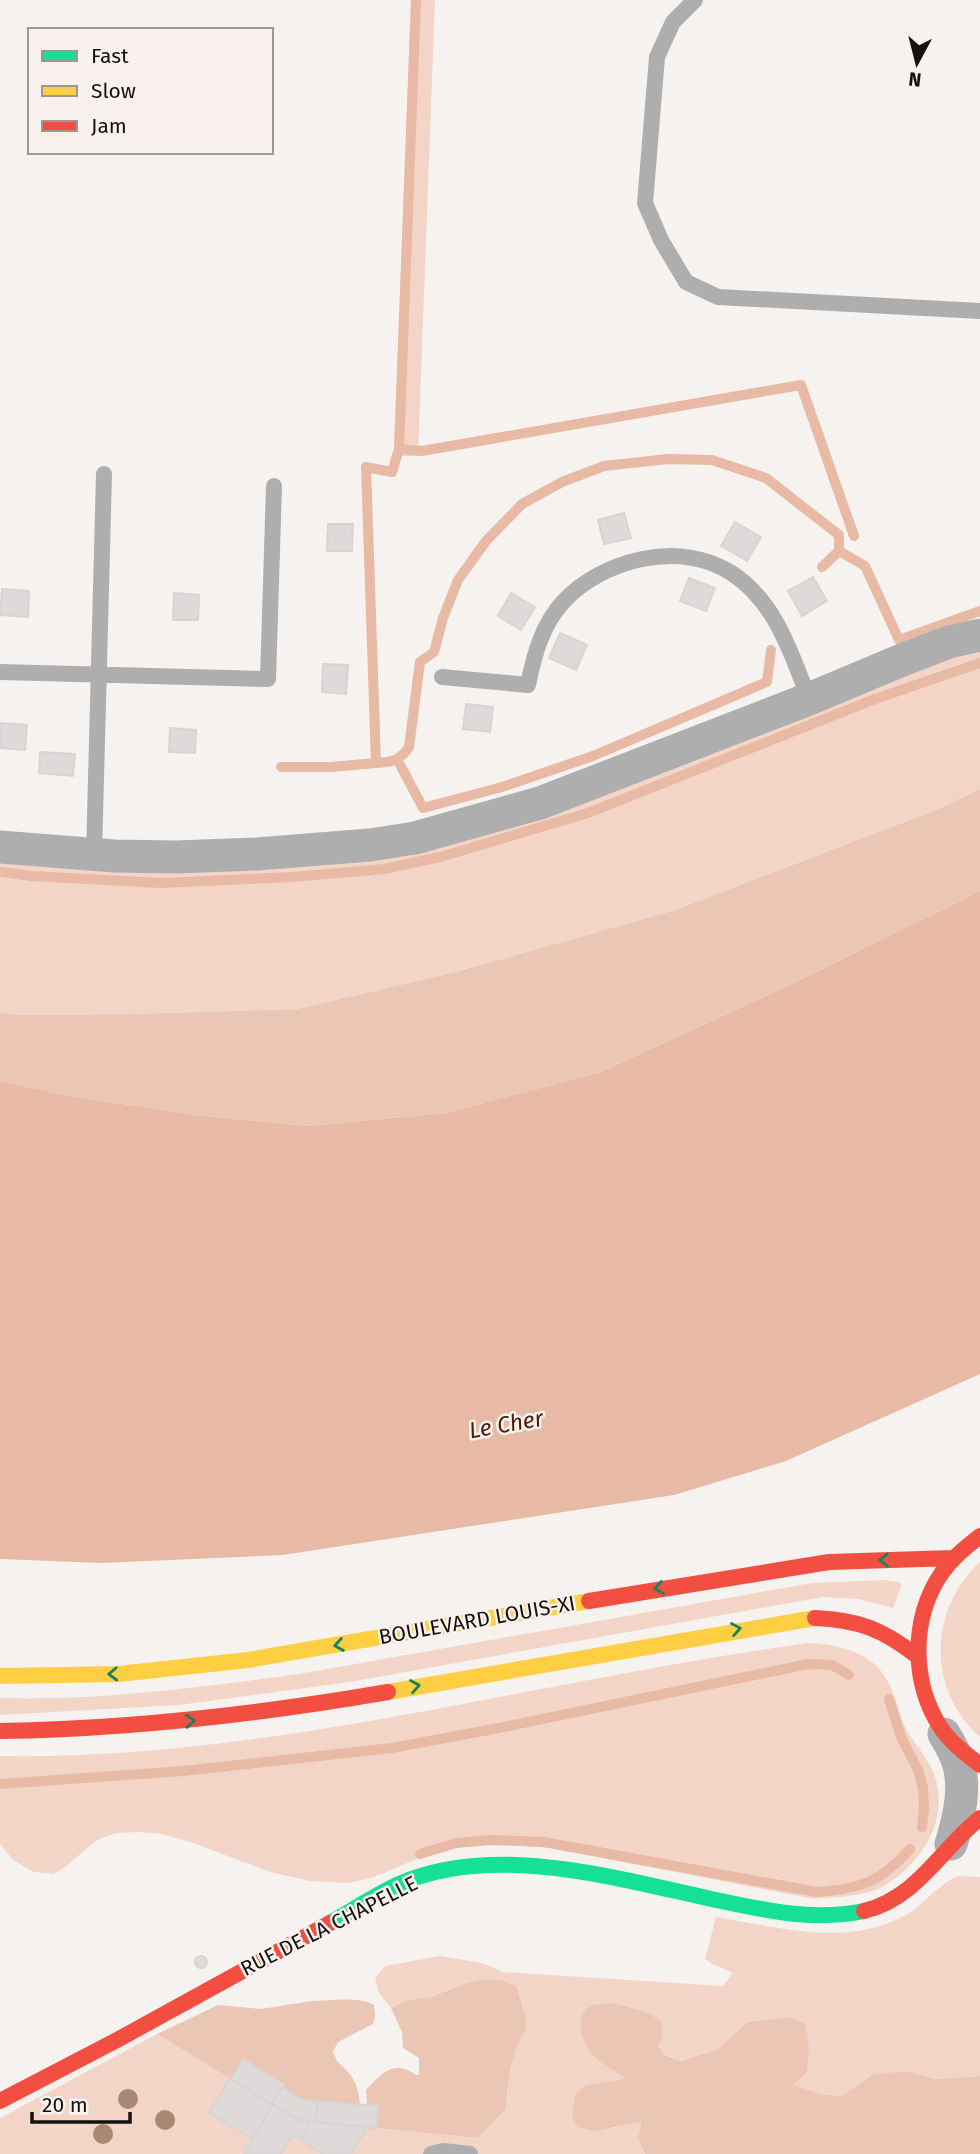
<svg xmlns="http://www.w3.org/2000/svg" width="980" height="2154" font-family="'Fira Sans',sans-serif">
  <rect width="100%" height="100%" fill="#f6f2f0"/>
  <path fill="#f3d5c7" d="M411 0H435L418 456H394Z
    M980 647V789L941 808 675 910 456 972 297 1009 133 1014 20 1015 0 1012V861L387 853Z
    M980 1562V1737C926 1689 929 1609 980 1562Z
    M885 1580 898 1582 902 1585 893 1608 858 1599 823 1597 350 1682 179 1705 0 1715V1698C99 1701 200 1687 299 1674L812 1583Z
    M809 1643C838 1644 872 1652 887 1680 895 1694 898 1710 904 1725 914 1744 930 1759 936 1780 948 1824 919 1866 882 1887 865 1896 828 1899 809 1898L551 1848 495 1844 465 1846 434 1852 371 1878 348 1883 310 1881 270 1872 193 1843 162 1834 140 1832 116 1833 97 1840 64 1868 53 1874 34 1872 13 1860 0 1844V1756C274 1760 539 1679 809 1643Z
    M958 1876 980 1877V2076L936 2079 905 2071 875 2074 842 2096 821 2094 792 2085 791 2017 747 2022 718 2049 680 2061 666 2056 658 2046 594 2056 627 2079 610 2129 641 2121 638 2138 645 2154H351L367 2127 478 2138 506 2109C507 2086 512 2048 526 2030L479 1980 466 1983 432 1997 406 2000 391 2008 379 1993 375 1978 385 1966 440 1956 482 1963 503 1972 723 1986 733 1973 712 1964 705 1959 716 1917C778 1927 844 1947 902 1917 923 1907 937 1884 958 1876Z
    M157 2034 230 2078 209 2113 252 2139 244 2154H0V2118Z
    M292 2135 323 2154H281Z"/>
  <path fill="#ebc6b5" d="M980 789V891L792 984 601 1072 446 1113 308 1126 195 1115 70 1096 0 1081V1012L20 1015 133 1014 297 1009 456 972 675 910 941 808Z
    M479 1980H500L516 1986 525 2015 526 2030C512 2048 507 2086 506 2109L478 2138 376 2128 367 2105 366 2090C381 2073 394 2059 416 2075H419V2058L403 2048 402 2032 391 2008 406 2000 432 1997 466 1983Z
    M312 2001C331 2001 357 1996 374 2005L375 2016 373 2024 338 2042 333 2051C337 2065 341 2063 349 2073 357 2083 359 2093 360 2105L300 2099 282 2087 231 2079 157 2034 218 2005 261 2009Z
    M614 2003 646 2012 661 2021 663 2036 658 2046 666 2056 681 2061 718 2049 747 2022 791 2017 805 2024 809 2048 807 2072 793 2085 821 2094 842 2096 874 2074 905 2071 936 2079 980 2076V2154H645L638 2138 641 2122 595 2131 578 2127 572 2117 575 2094 586 2085 626 2079C616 2071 603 2065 594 2056 581 2043 572 2017 591 2006 597 2003 607 2004 614 2003Z"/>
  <path fill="#e8b9a4" d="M980 891V1374L786 1461 674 1495 283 1555 101 1563 0 1559V1081L70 1096 195 1115 308 1126 446 1113 601 1072 792 984Z"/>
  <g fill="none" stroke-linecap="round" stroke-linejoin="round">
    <path stroke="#e8b9a4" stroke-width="10" d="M416 0 399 449 392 472 366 467 376 763C391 762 400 761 409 747L420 662 434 652 443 618 458 580 486 541 522 504 562 482 604 466 668 459 712 460 766 478 839 535V551L822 567
      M399 449 422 451 801 385 854 536
      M839 551 865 566 899 640 980 611
      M397 759 423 808 502 787 593 756 767 682 771 650
      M281 767H331L376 763
      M0 872 32 876 161 883 292 877 384 869 440 857 588 813 875 699 980 663
      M889 1699 901 1737 918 1770 923 1787 924 1808 922 1827
      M0 1784 183 1771 392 1748 499 1728 808 1664 832 1665 849 1675
      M420 1854 456 1843 492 1840 544 1842 817 1892C860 1889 881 1882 910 1849"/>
  </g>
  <path fill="#dedad9" stroke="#d7d4d3" stroke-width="2" d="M624 513 631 538 604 544 598 520Z
    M735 522 761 537 747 561 721 546Z
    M328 524H353L352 551H327Z
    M813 577 827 601 802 616 788 591Z
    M689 578 715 588 706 611 680 601Z
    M2 589 29 591 28 617 0 615Z
    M174 593 199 595 198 620H173Z
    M511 593 535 607 521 630 498 616Z
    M560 633 587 645 576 670 549 658Z
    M323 664 348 665 346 694 322 692Z
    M466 704 493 707 490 732 463 729Z
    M0 723 27 725 25 750 0 748Z
    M170 728 196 730 195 753 169 752Z
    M40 752 75 754 73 776 39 773Z
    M195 1962a6 6 0 1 1 12 0a6 6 0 1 1-12 0Z
    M243 2059 284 2084 272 2104 231 2079Z
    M230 2078 273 2105 252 2139 209 2113Z
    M282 2087 300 2099 318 2101 316 2122 299 2120 272 2104Z
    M318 2101 378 2106 376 2128 316 2122Z
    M273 2105 299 2120 311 2121 301 2140 292 2135 281 2154H244Z
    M311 2121 316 2122 367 2127 351 2154H323L301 2140Z"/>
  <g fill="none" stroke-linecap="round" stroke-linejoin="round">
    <path stroke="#afaeae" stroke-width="16" d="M695 0 673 22 657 57 645 203 661 240 686 282 718 297 980 311
      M0 672 268 679 274 486
      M442 677 528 685C534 655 542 625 563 602 603 559 681 539 733 574 776 603 791 653 809 699
      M94 855 104 474
      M431 2154 443 2151 470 2154"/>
    <path stroke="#afaeae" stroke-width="33" d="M0 847 114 856 176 857 257 854 370 845 415 838 540 803 809 699 902 660 949 642 980 635
      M944 1734C949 1742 954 1751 957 1759 967 1786 959 1818 951 1844"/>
    <path stroke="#16e098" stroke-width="16" d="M330 1923C353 1910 375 1895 399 1884 493 1843 612 1877 707 1898 759 1909 810 1922 864 1911"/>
    <path stroke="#ffcf43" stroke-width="16" d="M0 1676 118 1674 248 1660 589 1601
      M388 1692 815 1618"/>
    <path stroke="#f24e42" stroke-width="16" d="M980 1536C966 1547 952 1558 941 1574 911 1619 911 1682 941 1728 951 1743 966 1754 980 1765
      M589 1601 829 1562 953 1558
      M815 1618C859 1620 882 1629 917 1656
      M0 1731C131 1729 260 1714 388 1692
      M864 1911C917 1898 940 1850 980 1818
      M0 2101 117 2040 330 1923"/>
  </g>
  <g fill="#a98775">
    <circle cx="128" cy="2099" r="10"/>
    <circle cx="165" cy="2120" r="10"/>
    <circle cx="103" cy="2134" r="10"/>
  </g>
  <defs><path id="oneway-chevron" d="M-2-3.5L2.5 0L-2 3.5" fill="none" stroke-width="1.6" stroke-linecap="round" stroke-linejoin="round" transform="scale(1.75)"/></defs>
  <g stroke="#15835b">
    <use href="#oneway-chevron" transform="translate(884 1560) rotate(179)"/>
    <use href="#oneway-chevron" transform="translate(659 1588) rotate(170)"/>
    <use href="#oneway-chevron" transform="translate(736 1629) rotate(-10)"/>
    <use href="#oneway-chevron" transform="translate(339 1645) rotate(170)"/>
    <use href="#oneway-chevron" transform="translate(113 1674) rotate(178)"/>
    <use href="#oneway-chevron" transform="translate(415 1686) rotate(-10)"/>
    <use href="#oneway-chevron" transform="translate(190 1721) rotate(-4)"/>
  </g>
  <g text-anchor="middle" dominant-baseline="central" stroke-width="5" stroke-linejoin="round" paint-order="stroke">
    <g font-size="21" fill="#141110" stroke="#f9f1ed">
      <text transform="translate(477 1620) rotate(-10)">BOULEVARD LOUIS-XI</text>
      <text transform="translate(329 1926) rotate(-27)">RUE DE LA CHAPELLE</text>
    </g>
    <g font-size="23" font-style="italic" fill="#491f0b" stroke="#f9f1ed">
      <text transform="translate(506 1424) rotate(-10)">Le Cher</text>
    </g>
  </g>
  <rect x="28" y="28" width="245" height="126" fill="#f9f1ed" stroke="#9d9795" stroke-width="2"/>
  <rect x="42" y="51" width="35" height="10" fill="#16e098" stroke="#9d9795" stroke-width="2"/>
  <text x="91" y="63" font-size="21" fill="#141110">Fast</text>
  <rect x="42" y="86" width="35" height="10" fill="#ffcf43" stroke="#9d9795" stroke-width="2"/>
  <text x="91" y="98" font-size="21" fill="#141110">Slow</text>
  <rect x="42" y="121" width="35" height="10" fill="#f24e42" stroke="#9d9795" stroke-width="2"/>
  <text x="91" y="133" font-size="21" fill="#141110">Jam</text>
  <g transform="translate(917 63) rotate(187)" stroke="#f9f1ed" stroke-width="5" paint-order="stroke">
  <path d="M0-5L12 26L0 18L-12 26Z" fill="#141110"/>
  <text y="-10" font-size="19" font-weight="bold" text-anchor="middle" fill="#141110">N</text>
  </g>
  <path d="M32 2112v10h98v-10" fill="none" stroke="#141110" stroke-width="3.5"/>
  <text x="42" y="2112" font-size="21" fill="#141110" stroke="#f9f1ed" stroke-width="5" paint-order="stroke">20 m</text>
</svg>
